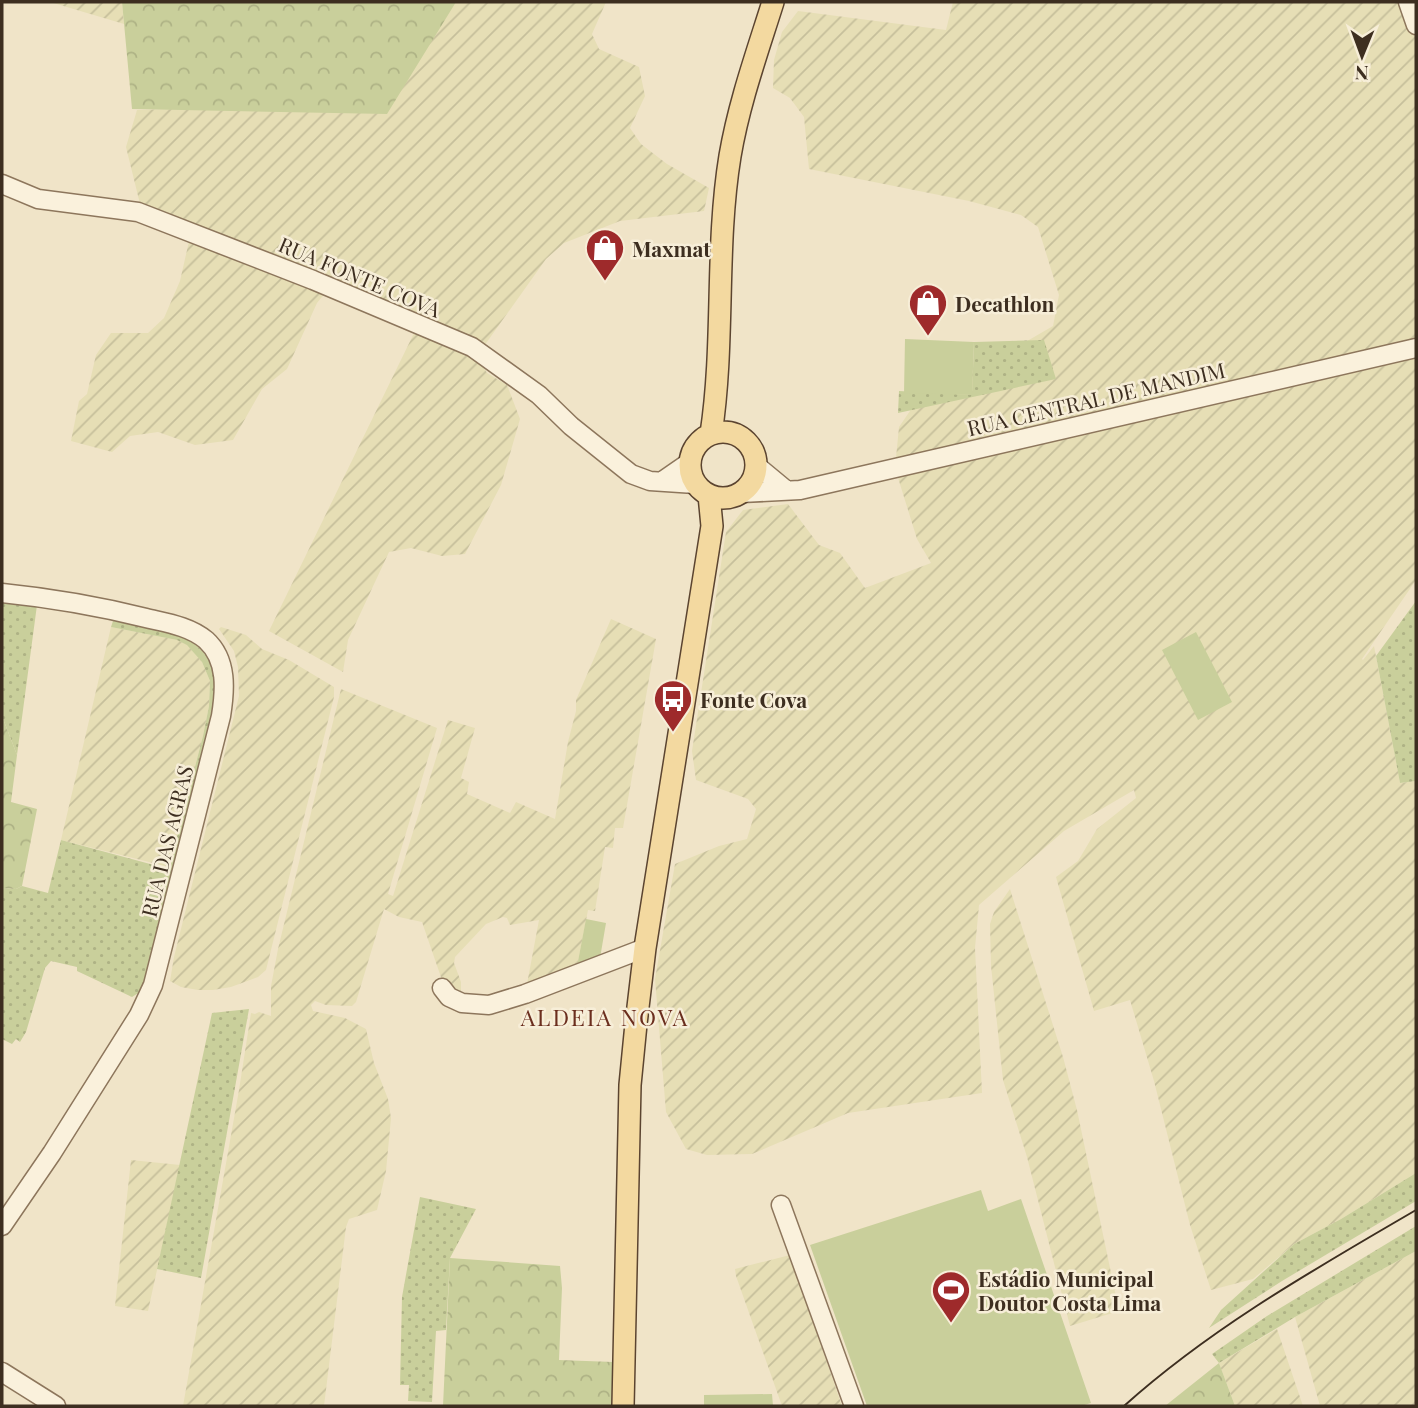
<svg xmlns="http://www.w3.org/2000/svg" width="1418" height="1408" font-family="'Playfair Display',serif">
  <defs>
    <pattern id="farmland-furrows" width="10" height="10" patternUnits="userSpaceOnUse" patternTransform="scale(1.75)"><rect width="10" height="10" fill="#e6deb5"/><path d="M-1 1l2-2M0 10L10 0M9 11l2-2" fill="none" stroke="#c6bf9b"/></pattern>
    <pattern id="grass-dots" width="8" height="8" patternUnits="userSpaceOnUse" patternTransform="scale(1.75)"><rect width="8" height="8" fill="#c9cf9b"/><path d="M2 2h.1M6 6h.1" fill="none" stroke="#aeb285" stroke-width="1.8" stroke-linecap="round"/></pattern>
    <pattern id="forest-crowns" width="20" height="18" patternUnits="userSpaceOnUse" patternTransform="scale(1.75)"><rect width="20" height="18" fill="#c9cf9b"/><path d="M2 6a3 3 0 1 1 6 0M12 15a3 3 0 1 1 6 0" fill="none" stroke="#aeb285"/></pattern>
  </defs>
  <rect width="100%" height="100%" fill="#f0e4c8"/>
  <path fill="url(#farmland-furrows)" d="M50 2H122L124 24Z
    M454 2H606L592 34 599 49 639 67 645 96 630 128 641 144 667 164 709 188 704 211 620 221 564 243 546 259 477 356 487 373 507 385 520 419 501 485 465 554 442 556 411 548 389 552 348 640 343 672 269 631 416 329 335 281 317 303 287 369 262 389 233 440 195 445 158 432 130 436 112 452 71 441 79 401 87 394 96 355 111 333H148L164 318 180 281 192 228 141 208 126 147 137 110 325 105Z
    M953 2H1416V580L1362 659 1363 660 1374 646 1400 783 1416 781V1173L1341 1219 1294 1244 1253 1279 1211 1290 1190 1225 1154 1081 1130 1000 1094 1011 1056 877 1078 861 1097 829 1136 798 1134 790 1064 831 979 905 975 948 982 1093 848 1113 752 1154 707 1155 686 1149 666 1112 655 979 675 864 719 846 747 839 756 809 748 799 696 780 692 751 726 532 743 510 788 504 819 545 840 553 865 588 931 563 917 539 895 468 899 427 912 408 1053 326 1059 295 1038 227 1021 215 969 201 809 169 804 117 790 98 773 88 774 60 782 32 798 11 946 30Z
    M611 619 656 639 623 828H615L613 848 605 847 595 911 588 910 576 972 531 986 527 984 539 920 510 925 507 918 503 917 486 924 455 957 454 963 461 982V992L452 991 443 983 422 922 399 917 384 909 356 1002 352 1006 326 1005 315 1001 311 1005 313 1011 345 1018 366 1029 374 1063 388 1099 391 1118 386 1171 377 1210 349 1219 346 1227 324 1406H183L239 1090 251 1013 255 1014 259 1012 271 1016V986L278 949 341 689 437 728 388 894 393 896 448 720 475 728 461 778 469 782 467 794 510 813 516 802 555 819 568 742 576 711V700Z
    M111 627 177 640 188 645 202 662 210 681 209 706 203 736 169 867 61 840Z
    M221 627 246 635 262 649 289 660 334 687V697L266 970 258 977 231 987 213 990H198L181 987 170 981 174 957 239 696 238 667 234 651 219 629Z
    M1010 889 1063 1057 1077 1110 1119 1311 1070 1326 1027 1157 1003 1080 991 966 990 924 994 912Z
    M131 1160 180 1165 148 1311 115 1306Z
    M1416 1251V1406H1320L1295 1317Z
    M790 1255 842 1406H782L736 1276 735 1269Z
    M1277 1329 1303 1406H1235L1219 1363Z"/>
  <path fill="url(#grass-dots)" d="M1044 340 1056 379 898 413 899 391 972 395 974 342Z
    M1416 601V781L1400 783 1376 656Z
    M2 602 37 605 17 755 2 716Z
    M113 621C182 635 230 635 210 723L147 972 140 992 132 997 77 971V967L51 961 45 968 26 1032 20 1042 16 1039 12 1044 2 1039V888L16 889 22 886 48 893 61 840 165 868 169 867 203 736 209 706 210 681 202 662 187 645 177 640 111 627Z
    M249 1009 201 1278 157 1269 212 1013Z
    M1416 1173V1201L1282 1281 1209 1328 1221 1310 1294 1244 1341 1219Z
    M420 1197 476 1209 450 1258 446 1330 436 1331 432 1402 408 1401 409 1385H400L402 1297Z
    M1416 1226V1251L1295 1317 1219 1363 1212 1354 1267 1316Z"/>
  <path fill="url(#forest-crowns)" d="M122 2H456L387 114 132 109Z
    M2 716 17 755 11 802 37 809 22 886 16 889 2 888Z
    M450 1258 560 1266 562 1288 559 1360 613 1362 612 1406H443Z
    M1219 1363 1235 1406H1164H1165Z"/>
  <path fill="#c9cf9b" d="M905 339 974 342 972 395 904 393Z
    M1196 632 1232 702 1198 720 1162 650Z
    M586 919 606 923 599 964 576 972Z
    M981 1190 988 1211 1021 1199 1091 1403 1081 1406H867L810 1245Z
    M772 1394 773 1406H704V1395Z"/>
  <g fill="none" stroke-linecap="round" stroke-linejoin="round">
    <g stroke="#8d765c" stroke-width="21">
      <path id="minor" d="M1408 2 1416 25
        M2 184 38 199 138 212 313 280 472 347 539 395 571 426 631 474 650 481 695 484
        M757 466 786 490
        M664 480 690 462
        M742 493 800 490 1416 348
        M2 593C51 598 98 606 146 618 167 623 189 626 206 640 228 660 225 691 221 716L153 985 139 1015 52 1153 2 1226
        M442 988 449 997 462 1003 489 1005 525 994 645 948
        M781 1205 854 1406
        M2 1372 56 1406"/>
    </g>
    <g stroke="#5b4430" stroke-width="24">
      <path id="major" d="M690 465a33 33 0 1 1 66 0a33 33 0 1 1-66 0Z
        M711 434C725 342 715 248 730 156 739 103 757 53 773 2
        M623 1406 630 1085 636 1024 645 948 712 526 709 495"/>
    </g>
    <use href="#minor" stroke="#faf1dc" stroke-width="18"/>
    <use href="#major" stroke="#f3d9a0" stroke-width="21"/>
    <path stroke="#3d2e20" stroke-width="2" d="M1124 1406C1212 1327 1315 1269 1416 1210"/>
  </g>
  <defs>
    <g id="shop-pin" transform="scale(2.0125)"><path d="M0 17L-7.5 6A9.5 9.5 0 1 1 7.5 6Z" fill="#9e2a2b" stroke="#f7eed8"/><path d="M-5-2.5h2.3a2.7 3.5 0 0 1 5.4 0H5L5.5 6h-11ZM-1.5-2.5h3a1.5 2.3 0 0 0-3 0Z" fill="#fff"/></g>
    <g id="bus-pin" transform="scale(2.0125)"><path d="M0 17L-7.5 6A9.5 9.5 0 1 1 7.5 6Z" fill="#9e2a2b" stroke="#f7eed8"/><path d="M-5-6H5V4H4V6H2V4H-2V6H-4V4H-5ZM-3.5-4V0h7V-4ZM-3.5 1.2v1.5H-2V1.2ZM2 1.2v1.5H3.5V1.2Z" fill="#fff"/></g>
    <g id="stadium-pin" transform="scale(2.0125)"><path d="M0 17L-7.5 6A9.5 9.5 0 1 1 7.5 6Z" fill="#9e2a2b" stroke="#f7eed8"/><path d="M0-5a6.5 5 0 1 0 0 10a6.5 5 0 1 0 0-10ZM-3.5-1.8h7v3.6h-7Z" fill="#fff"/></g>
  </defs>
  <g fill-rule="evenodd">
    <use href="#shop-pin" x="605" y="248"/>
    <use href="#shop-pin" x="928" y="303"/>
    <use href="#bus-pin" x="673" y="699"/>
    <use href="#stadium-pin" x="951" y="1290"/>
  </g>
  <g text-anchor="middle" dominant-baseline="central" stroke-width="5" stroke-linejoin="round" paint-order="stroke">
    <g font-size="21" font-weight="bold" fill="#3d2e20" stroke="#f7eed8" text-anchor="start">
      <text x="632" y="248">Maxmat</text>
      <text x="955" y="303">Decathlon</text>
      <text x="700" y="699">Fonte Cova</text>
      <text x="978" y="1278">Estádio Municipal<tspan x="978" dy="24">Doutor Costa Lima</tspan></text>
    </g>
    <g font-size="21" fill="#3d2e20" stroke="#f7eed8">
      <text transform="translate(360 276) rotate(23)">RUA FONTE COVA</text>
      <text transform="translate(1096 398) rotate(-13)">RUA CENTRAL DE MANDIM</text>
      <text transform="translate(166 841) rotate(-76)">RUA DAS AGRAS</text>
    </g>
    <g font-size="23" letter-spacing="2" fill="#6b2e1e" stroke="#f7eed8">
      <text x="605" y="1016">ALDEIA NOVA</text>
    </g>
  </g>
  <rect width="1418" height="1408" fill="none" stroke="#3d2e20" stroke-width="7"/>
  <g transform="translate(1362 56) rotate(181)" stroke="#f7eed8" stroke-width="5" paint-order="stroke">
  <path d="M0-5L12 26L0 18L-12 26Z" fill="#3d2e20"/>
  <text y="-10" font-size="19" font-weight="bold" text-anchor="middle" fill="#3d2e20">N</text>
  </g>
</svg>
